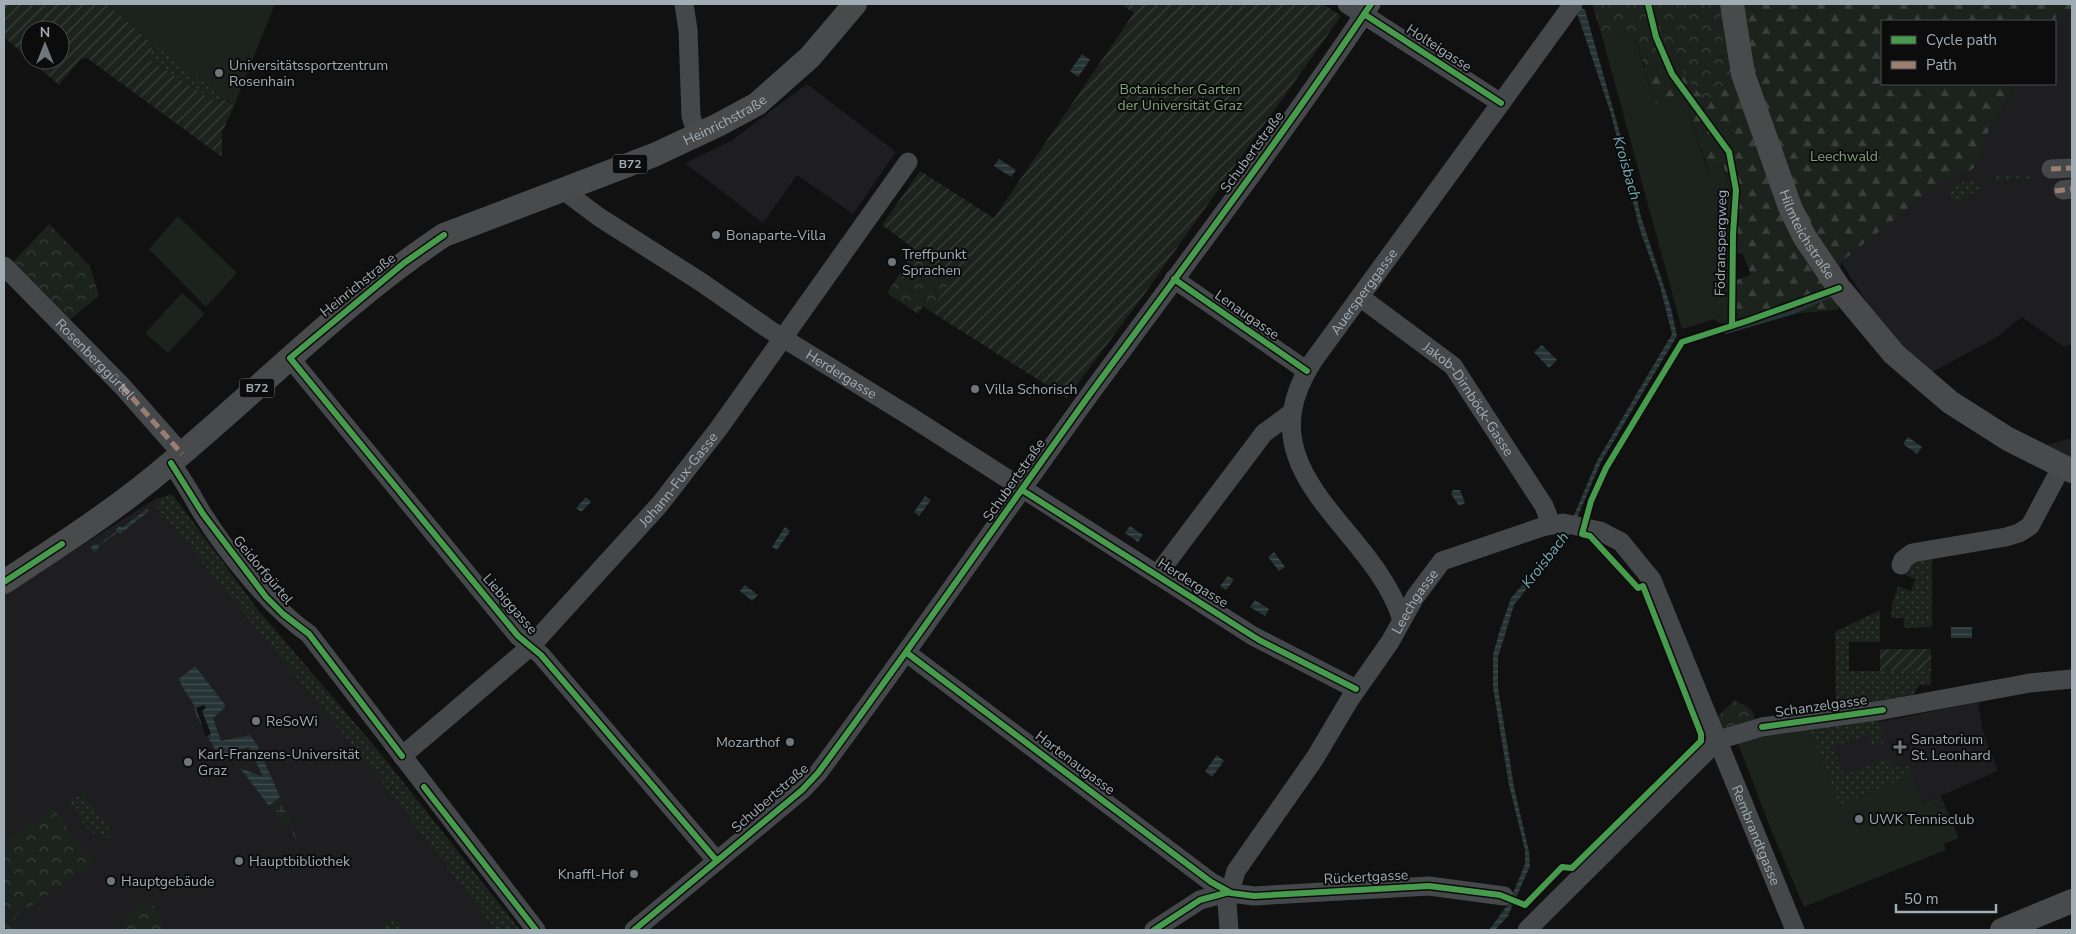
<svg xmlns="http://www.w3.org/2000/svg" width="2076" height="934" font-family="'Nunito Sans',sans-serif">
  <defs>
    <pattern id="grass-dots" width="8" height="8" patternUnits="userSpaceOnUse" patternTransform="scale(1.25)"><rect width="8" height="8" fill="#1c221c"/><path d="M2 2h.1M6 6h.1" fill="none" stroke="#3a3f3b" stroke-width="1.8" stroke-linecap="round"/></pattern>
    <pattern id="forest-firs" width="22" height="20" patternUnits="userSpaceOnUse" patternTransform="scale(1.25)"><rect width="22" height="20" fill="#1c221c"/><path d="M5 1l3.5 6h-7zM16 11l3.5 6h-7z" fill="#3a3f3b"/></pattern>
    <pattern id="wetland-marsh" width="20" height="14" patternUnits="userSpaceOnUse" patternTransform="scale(1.25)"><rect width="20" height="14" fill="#1c221c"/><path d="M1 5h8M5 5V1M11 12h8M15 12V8" fill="none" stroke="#3a3f3b"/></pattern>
    <pattern id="park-crowns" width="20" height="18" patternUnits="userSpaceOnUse" patternTransform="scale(1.25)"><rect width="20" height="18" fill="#1c221c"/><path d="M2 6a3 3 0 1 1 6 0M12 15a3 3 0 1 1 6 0" fill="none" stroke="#3a3f3b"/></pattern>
    <pattern id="garden-furrows" width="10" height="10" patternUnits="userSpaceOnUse" patternTransform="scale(1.25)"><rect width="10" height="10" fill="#1c221c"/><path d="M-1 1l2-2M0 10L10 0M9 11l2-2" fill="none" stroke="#3a3f3b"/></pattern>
    <pattern id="water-rules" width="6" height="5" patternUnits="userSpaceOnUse" patternTransform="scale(1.25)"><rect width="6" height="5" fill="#263435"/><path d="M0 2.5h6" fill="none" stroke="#424f50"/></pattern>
  </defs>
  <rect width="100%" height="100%" fill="#111112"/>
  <path fill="#1e1e20" d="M2072 9V344L2064 347 2022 317 1994 339 1932 372 1902 348 1875 315 1841 262 1943 179 1971 170 1975 167 1989 130 2016 84H2055L2054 21 2056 17Z
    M807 84 896 152 853 214 797 175 763 223 685 163 731 141Z
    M2072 438V457L2046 445Z
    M155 499 510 930H4V595Z
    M1978 702 1983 732 1998 771 1924 803 1912 775 1839 806 1807 730 1885 721Z"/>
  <path fill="url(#grass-dots)" d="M158 27 229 97 215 102 149 59Z
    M2037 174 2033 181C2019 175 2009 180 1997 183L1993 180 1996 176Z
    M1970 179 1979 181V189L1957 204 1946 190Z
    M172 494 259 611 377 749 520 930H496L368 764 156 506 155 499Z
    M1932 555V627L1904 628V618H1891L1892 605 1898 586 1911 591 1915 579 1903 574 1907 563Z
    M1880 610V642H1849V671H1931V685H1919L1910 700 1836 711 1835 632Z
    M1879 720 1883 744 1873 747 1870 735 1833 746 1844 775 1889 758 1895 768 1908 764 1912 775 1839 806 1813 737 1810 738 1807 730Z
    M83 793 114 836C92 845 79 816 69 801Z
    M395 917 406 930H378Z"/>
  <path fill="url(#forest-firs)" d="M1719 4H2072V9L2056 17 2054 21H1882V84H2016L1989 130 1975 167 1971 170 1943 180 1841 262 1838 310 1739 318 1732 326 1733 281 1751 275 1743 254 1731 250 1715 195 1730 190 1723 165 1708 169 1685 97 1654 105 1645 69 1662 64 1674 55 1682 71 1722 25Z"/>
  <path fill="url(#wetland-marsh)" d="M280 797 298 841 269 806Z"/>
  <path fill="url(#park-crowns)" d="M1595 4H1719L1734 78 1708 105 1682 71 1674 55 1662 64 1645 69 1634 32 1603 40 1593 6Z
    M49 224 90 266 99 296 67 322 11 264Z
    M915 250 953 278 930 311 923 306 918 314 887 293Z
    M1735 700 1751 709 1758 726 1719 738 1716 718Z
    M53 808 94 863 15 917 22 930H4V843Z
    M143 904 154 906 163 920 162 930H121L123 917Z"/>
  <path fill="url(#garden-furrows)" fill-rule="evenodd" d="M4 4H107L153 44 149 59 215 102 224 99 234 106 222 132V157L87 58 81 59 59 85 4 37ZM30 30H60V60H30Z
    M1121 4H1323L1341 16 1138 303 1067 398 930 311 953 278 882 225 920 171 994 218 1134 13Z
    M1880 649H1931V671H1880Z"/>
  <path fill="#1c221c" d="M107 4H275L234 106 153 44Z
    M1634 32 1654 104 1685 97 1707 169 1722 165 1730 190 1715 195 1731 250 1733 251 1732 326 1716 322 1715 319 1682 329 1603 40Z
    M178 216 237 273 206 307 149 249Z
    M182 293 205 314 168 353 145 333Z
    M1807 730 1810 738 1813 737 1840 805 1912 775 1924 803 1941 796 1959 838 1944 844 1946 850 1804 907 1772 832 1737 741Z"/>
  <path fill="url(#water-rules)" d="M1574 4 1585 10 1630 169 1641 217 1671 308 1677 336 1601 462 1571 532 1514 605 1498 657V688L1514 787 1529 852 1530 866 1508 916 1495 930H1489L1509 903 1525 864V850L1509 785 1493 687V655L1499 633 1511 598 1565 536 1597 461 1672 334 1660 286 1640 230 1611 114Z
    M1082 54 1090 60 1078 77 1070 71Z
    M999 159 1016 170 1011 177 994 166Z
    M1542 345 1557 360 1549 368 1534 352Z
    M1908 437 1922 447 1917 454 1903 444Z
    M1453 490H1460L1465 503 1459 506 1451 494Z
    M925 496 931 500 919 516 914 512Z
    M586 497 591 502 581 512 576 508Z
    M147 509 149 511 120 534 118 532 98 546 99 548 94 552 91 547 96 544 98 545 117 531 116 529 120 526 122 528Z
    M1130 526 1143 535 1138 542 1125 533Z
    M785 527 790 531 777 550 772 547Z
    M1274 552 1285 567 1279 571 1268 557Z
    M1228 576 1234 580 1226 590 1220 586Z
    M745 585 758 595 752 601 740 591Z
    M1255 600 1269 609 1265 616 1250 607Z
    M1951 627H1972V638H1951Z
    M195 666 226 706 213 718 221 741 250 735 257 745 280 797 269 806 240 768 263 777 249 747 219 757 195 713C196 701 182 691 179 679Z
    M1217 755 1224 761 1212 777 1205 771Z"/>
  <path fill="#111112" d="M204 705 206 708 202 711 211 734 206 737 196 708Z"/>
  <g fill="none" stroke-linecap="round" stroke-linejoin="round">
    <path stroke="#263435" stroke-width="4" d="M1726 332 1794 312 1829 296"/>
    <g stroke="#45484b" stroke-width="19">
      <path d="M684 4 688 30 691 116 697 135"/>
      <path d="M1347 4 1501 103"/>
      <path d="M2051 169 2072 168"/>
      <path id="s1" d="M563 190 599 217 701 282 770 330 911 417 1253 636 1356 689"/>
      <path d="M2063 190 2072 189"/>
      <path id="s2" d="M4 266 122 386 182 454"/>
      <path d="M1174 279 1307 371"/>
      <path id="s3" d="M1360 297 1453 366 1544 506 1551 524"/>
      <path d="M290 358 518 636 541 655 717 861"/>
      <path d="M171 463C183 479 192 496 202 513 228 554 269 606 309 634L536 930"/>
      <path d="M1901 565 1903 560 1912 553 2006 537 2019 533 2030 526 2062 466"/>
      <path d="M1157 575 1264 433 1290 414"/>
      <path id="s4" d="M1402 620C1373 525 1240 474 1313 361L1573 4"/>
      <path d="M907 653 1211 882 1231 893 1254 896 1429 886 1504 896"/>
      <path id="s5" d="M402 756 531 646 660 504 719 428 908 162"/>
      <path d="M634 930 802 790 818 773C911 648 999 520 1090 394 1185 265 1282 137 1371 4"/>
      <path d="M1154 930 1200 900 1229 892"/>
      <path id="s6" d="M1229 930 1227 902 1236 871 1315 758 1350 699 1390 642 1415 597 1442 561 1542 527 1563 523 1600 531 1621 542 1652 580 1795 930"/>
      <path d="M1527 930 1718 740 1762 727 1883 710 2030 683 2072 679"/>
    </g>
    <g stroke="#484a4c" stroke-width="24">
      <path id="s7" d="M1732 4 1743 74 1790 207 1804 236 1839 288 1894 354 1950 402 2008 439 2072 471"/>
      <path id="s8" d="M4 582C62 544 120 507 173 461 263 386 346 300 444 235L654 155 718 125 757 104 810 57 855 4"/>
      <path d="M2002 930 2072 901"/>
    </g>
    <path stroke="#46494b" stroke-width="1" d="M1234 930C1227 914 1229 895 1236 878 1247 849 1276 819 1294 793 1315 763 1332 730 1352 699 1374 667 1412 635 1394 592 1362 544 1286 471 1294 412 1296 394 1306 378 1315 363L1577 4"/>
    <path stroke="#9b7d72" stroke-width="5" stroke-dasharray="10 5" stroke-linecap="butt" d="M2051 169 2072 168
      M2055 191 2072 189
      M122 386 182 454"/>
    <g stroke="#0c0c0d" stroke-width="9">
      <path id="cycleway" d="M1648 4 1656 37 1672 74 1729 152 1736 190 1733 234 1732 326
        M1364 14 1501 103
        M444 235 404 263 290 358 518 636 541 655 717 861
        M1174 279 1307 371
        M171 463 203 514 266 597 283 614 309 634 402 756
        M1022 490 1259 640 1356 689
        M4 582 62 544
        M907 653 1211 882 1231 893 1254 896 1429 886 1500 895 1525 905 1562 867 1572 868 1701 741V734L1643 586 1638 588 1590 536 1582 534 1591 501 1606 468 1682 342 1747 321 1839 288
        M1762 727 1883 710
        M424 787 536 930
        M634 930 802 790 818 773C911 648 999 520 1090 394 1185 265 1282 137 1371 4
        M1154 930 1200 900 1229 892"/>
    </g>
    <use href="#cycleway" stroke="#469c4c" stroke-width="6"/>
  </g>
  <g fill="#6f767c" stroke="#0c0c0d" stroke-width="2">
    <circle cx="219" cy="73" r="5"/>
    <circle cx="716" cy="235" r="5"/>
    <circle cx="892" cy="262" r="5"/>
    <circle cx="975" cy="389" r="5"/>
    <circle cx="256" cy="721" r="5"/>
    <circle cx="790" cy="742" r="5"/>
    <path d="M1897.5 739.5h5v5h5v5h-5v5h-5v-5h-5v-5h5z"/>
    <circle cx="188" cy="762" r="5"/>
    <circle cx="1859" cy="819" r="5"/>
    <circle cx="239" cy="861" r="5"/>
    <circle cx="634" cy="874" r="5"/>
    <circle cx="111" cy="881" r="5"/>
  </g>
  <g text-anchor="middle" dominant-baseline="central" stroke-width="4" stroke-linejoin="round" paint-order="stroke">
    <g fill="#0c0c0d" stroke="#747d83" stroke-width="1">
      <rect x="612.5" y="154.5" width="35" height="19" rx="4"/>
      <rect x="239.5" y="378.5" width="35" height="19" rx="4"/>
    </g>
    <g font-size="12" font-weight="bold" fill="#a1adb5">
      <text x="630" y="164">B72</text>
      <text x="257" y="388">B72</text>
    </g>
    <g font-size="14" fill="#a1adb5" stroke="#0c0c0d">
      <text transform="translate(1439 48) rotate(33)">Holteigasse</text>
      <text stroke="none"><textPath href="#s8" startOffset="865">Heinrichstraße</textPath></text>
      <text transform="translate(1252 152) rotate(-54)">Schubertstraße</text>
      <text stroke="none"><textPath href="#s7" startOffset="244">Hilmteichstraße</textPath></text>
      <text transform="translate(1721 243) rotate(-89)">Födranspergweg</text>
      <text transform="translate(358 285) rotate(-39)">Heinrichstraße</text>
      <text stroke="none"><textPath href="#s4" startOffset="382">Auersperggasse</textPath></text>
      <text transform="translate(1247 315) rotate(35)">Lenaugasse</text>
      <text stroke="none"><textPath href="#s2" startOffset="130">Rosenberggürtel</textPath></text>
      <text stroke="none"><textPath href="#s1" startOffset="334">Herdergasse</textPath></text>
      <text stroke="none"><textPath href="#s3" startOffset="151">Jakob-Dirnböck-Gasse</textPath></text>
      <text stroke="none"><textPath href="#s5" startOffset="392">Johann-Fux-Gasse</textPath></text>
      <text transform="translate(1014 480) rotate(-55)">Schubertstraße</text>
      <text transform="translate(263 570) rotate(50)">Geidorfgürtel</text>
      <text transform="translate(1193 583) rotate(32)">Herdergasse</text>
      <text stroke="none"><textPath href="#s6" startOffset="384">Leechgasse</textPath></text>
      <text transform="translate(510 604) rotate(49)">Liebiggasse</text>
      <text transform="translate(1821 706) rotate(-8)">Schanzelgasse</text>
      <text transform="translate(1075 763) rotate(37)">Hartenaugasse</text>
      <text transform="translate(770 798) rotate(-41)">Schubertstraße</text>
      <text stroke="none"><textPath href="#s6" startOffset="946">Rembrandtgasse</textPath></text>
      <text transform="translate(1366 877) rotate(-3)">Rückertgasse</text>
    </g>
    <g font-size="14" fill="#a1adb5" stroke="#0c0c0d" text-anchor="start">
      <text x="229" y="65">Universitätssportzentrum<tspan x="229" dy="16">Rosenhain</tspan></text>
      <text x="726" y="235">Bonaparte-Villa</text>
      <text x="902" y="254">Treffpunkt<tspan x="902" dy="16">Sprachen</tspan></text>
      <text x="985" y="389">Villa Schorisch</text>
      <text x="266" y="721">ReSoWi</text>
      <text x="1911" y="739">Sanatorium<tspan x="1911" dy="16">St. Leonhard</tspan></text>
      <text x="780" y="742" text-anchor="end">Mozarthof</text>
      <text x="198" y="754">Karl-Franzens-Universität<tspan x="198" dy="16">Graz</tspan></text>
      <text x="1869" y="819">UWK Tennisclub</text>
      <text x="249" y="861">Hauptbibliothek</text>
      <text x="624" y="874" text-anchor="end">Knaffl-Hof</text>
      <text x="121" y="881">Hauptgebäude</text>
    </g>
    <g font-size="14" fill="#80a276" stroke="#0c0c0d">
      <text x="1180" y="89">Botanischer Garten<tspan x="1180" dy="16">der Universität Graz</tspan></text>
      <text x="1844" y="156">Leechwald</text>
    </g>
    <g font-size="15" font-style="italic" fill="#74a9b3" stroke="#0c0c0d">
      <text transform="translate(1627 168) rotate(74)">Kroisbach</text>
      <text transform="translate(1545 560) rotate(-52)">Kroisbach</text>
    </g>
  </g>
  <rect width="2076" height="934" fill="none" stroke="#a1adb5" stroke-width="10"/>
  <rect x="1881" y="20" width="175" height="65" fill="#0c0c0d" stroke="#484c50"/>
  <rect x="1891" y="36" width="25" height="8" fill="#469c4c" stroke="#484c50"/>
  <text x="1926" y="45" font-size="15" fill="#a1adb5">Cycle path</text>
  <rect x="1891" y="61" width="25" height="8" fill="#9b7d72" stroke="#484c50"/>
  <text x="1926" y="70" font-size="15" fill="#a1adb5">Path</text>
  <g transform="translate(45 45)"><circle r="24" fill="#0c0c0d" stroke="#484c50"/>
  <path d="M0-4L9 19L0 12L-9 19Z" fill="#6f767c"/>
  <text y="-8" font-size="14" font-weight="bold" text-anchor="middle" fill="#a1adb5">N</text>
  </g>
  <path d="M1896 904v8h100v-8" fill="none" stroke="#a1adb5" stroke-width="2.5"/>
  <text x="1904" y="904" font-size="15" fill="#a1adb5" stroke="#0c0c0d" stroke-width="4" paint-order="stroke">50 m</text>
</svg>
